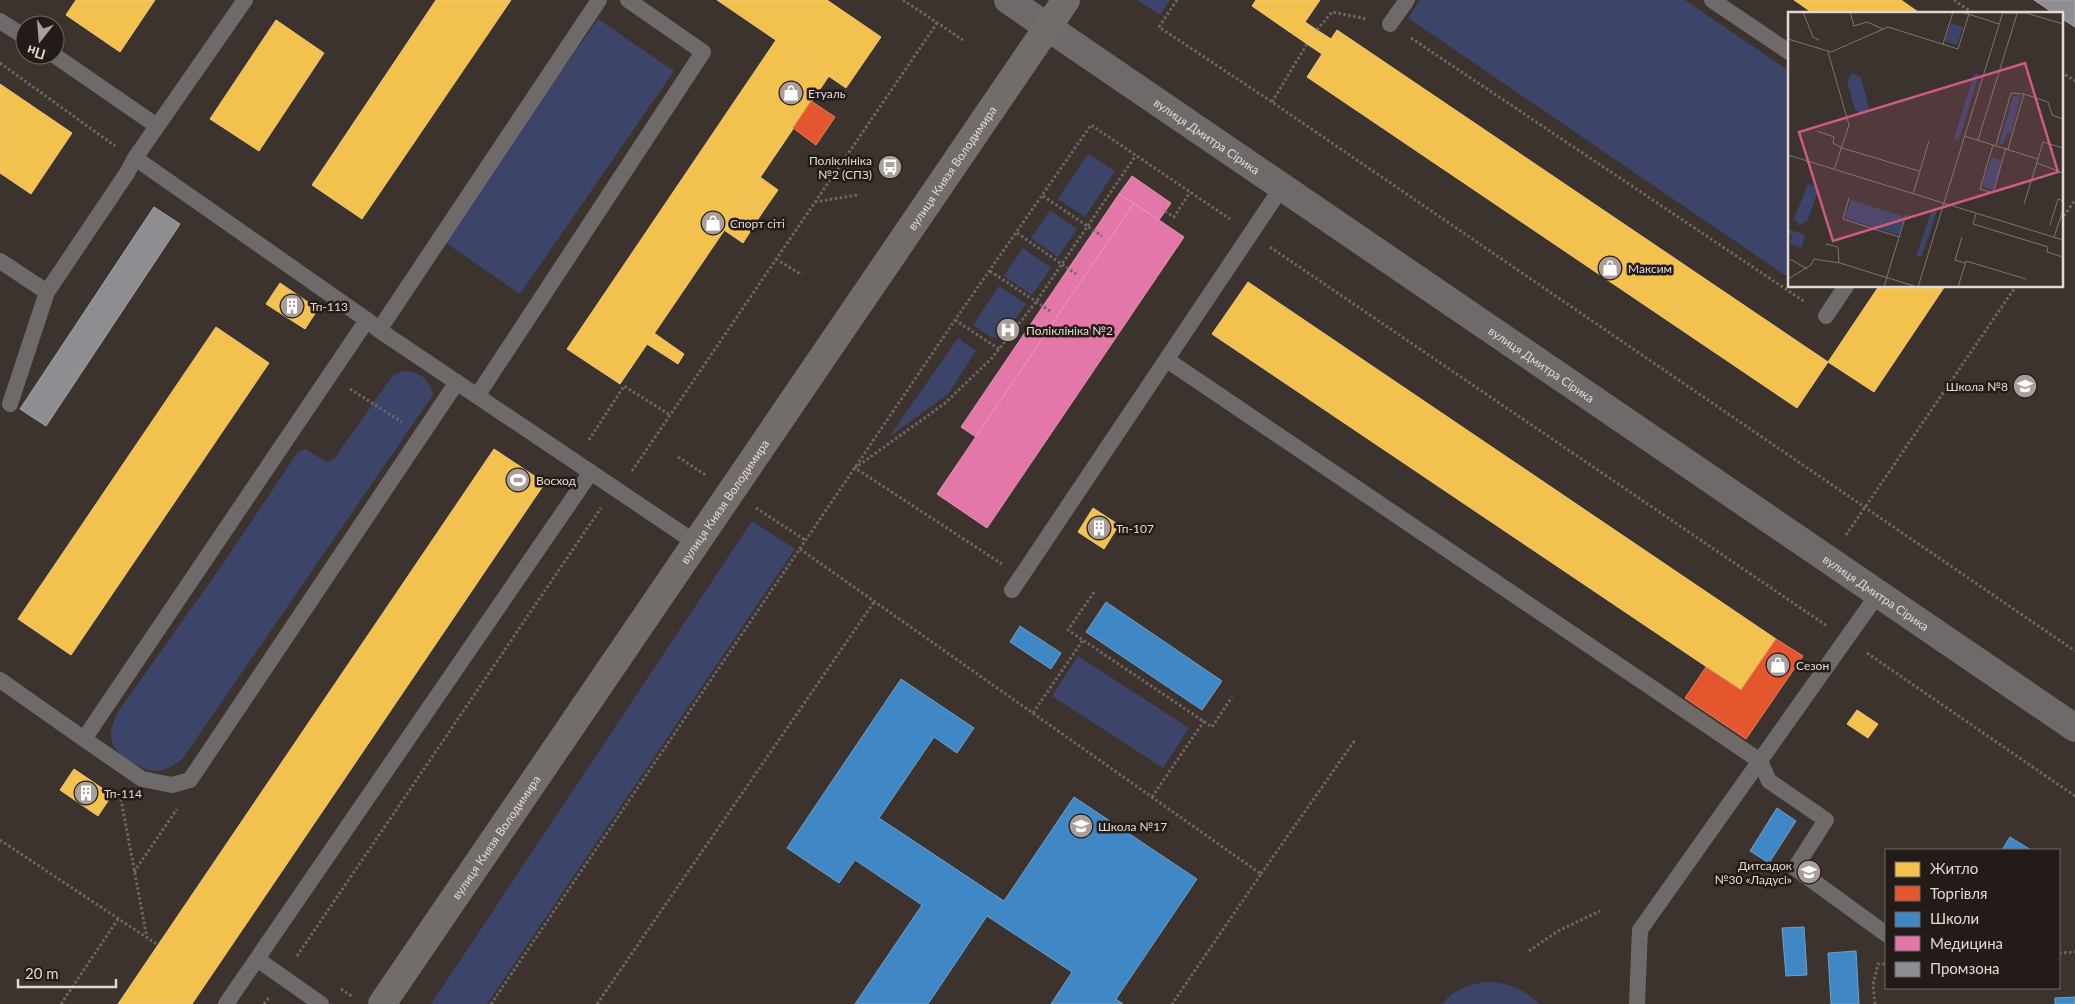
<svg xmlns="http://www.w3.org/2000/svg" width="2075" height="1004" font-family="Lato,sans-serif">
  <rect width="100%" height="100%" fill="#3c332e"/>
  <path fill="#3c4469" d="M1137 0H1170L1160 15Z
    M1420 0H1685L1789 71V278L1408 18Z
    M598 19 674 71 520 294 443 241Z
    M1088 154 1115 171 1085 217 1058 199Z
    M1050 210 1077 229 1058 257 1031 238Z
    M1023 248 1051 268 1032 295 1004 276Z
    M999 286 1026 304 1001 339 991 337 973 325Z
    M958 338 976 351 948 394 889 437Z
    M403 371C419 371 430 379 433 395L183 758C163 776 148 774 127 759 119 754 113 749 111 738 110 729 114 721 118 712L220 568 298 452 306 449 326 462 334 459 393 375Z
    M752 521 795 549 487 1004H431Z
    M1078 656 1189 728 1163 768 1052 696Z
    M1484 982C1506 982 1524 988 1539 1004H1442C1453 990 1468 985 1484 982Z"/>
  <path fill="#f2c14e" stroke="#eec876" d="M76 0H155L120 52 66 15Z
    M436 0H511L362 219 312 185Z
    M717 0H827L881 37 846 88Z
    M1256 0H1320L1305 22 1317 30 1307 44 1252 6Z
    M1794 0H1901L1921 14H1814Z
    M276 20 324 53 259 151 210 119Z
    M1317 30 1331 39 1337 30 1828 362 1797 408 1307 77 1322 54 1307 44Z
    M776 40 829 76 620 384 567 349Z
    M0 84 72 133 31 194 0 173Z
    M760 177 778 190 762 213 744 201Z
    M744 201 762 213 743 243 724 230Z
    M1248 282 1776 639 1741 690 1212 334Z
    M280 283 318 309 305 329 266 304Z
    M1879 286H1945L1874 392 1828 362Z
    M216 327 269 363 71 655 18 619Z
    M654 333 684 354 678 364 647 344Z
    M494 449 545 483 513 530 192 1004H118Z
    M1093 508 1119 525 1104 549 1078 532Z
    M1857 710 1878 724 1868 738 1847 724Z
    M74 769 112 795 98 816 60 790Z"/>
  <path fill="#e4572e" stroke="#e47e5f" d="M811 101 835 117 816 145 793 128Z
    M1776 639 1803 656 1746 739 1685 698 1706 667 1741 690Z"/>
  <path fill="#3f88c5" stroke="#70a0c9" d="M1106 602 1222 681 1202 710 1086 632Z
    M1020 626 1061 653 1051 669 1010 642Z
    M901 679 974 728 957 753 934 737 879 818 1004 901 1074 797 1197 879 1116 999 1123 1004H1051L1072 972 987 916 928 1004H855L922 905 855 860 839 883 787 848Z
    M1777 808 1796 821 1769 863 1750 851Z
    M2010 837 2031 850H2002Z
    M1804 927 1807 975 1786 976 1782 928Z
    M1856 951 1859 1004H1831L1828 953Z
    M2075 997V1004H2055V998Z"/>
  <path fill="#e377a8" stroke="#e394b5" d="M1132 176 1171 203 1159 220 1119 194Z
    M1119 194 1134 203 976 437 961 427Z
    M1134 203 1184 237 987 528 937 494Z"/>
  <path fill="#8d8d92" stroke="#a7a4a5" d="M2034 0H2075V27L2061 18V14H2055Z
    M154 207 180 224 46 426 20 409Z"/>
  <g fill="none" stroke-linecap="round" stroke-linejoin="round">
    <path stroke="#6c6764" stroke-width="3" stroke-dasharray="2.5 2.5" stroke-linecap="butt" d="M903 0 963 40
      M1177 0 1159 27 1272 102 2075 651
      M1954 0 1974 14
      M1317 30 1332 12 1367 19
      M1411 38 1805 302
      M0 63 115 146
      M2061 72 2075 81
      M1272 102 1307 44
      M1043 196 1102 236
      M815 202 857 195
      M1165 211 1174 217 1190 192
      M2061 220 2075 200
      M1017 233 1076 274
      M1270 247 1827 626
      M776 259 802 275
      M990 271 1050 311
      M955 320 999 349
      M350 389 402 422
      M589 440 624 386 670 415
      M678 457 707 476
      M632 471 937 23
      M756 508 805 540
      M1846 535 2016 286
      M800 549 1261 874 1172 1004
      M1002 564 855 468 944 404 992 358 1036 302 1136 155
      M1094 592 1068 630 1212 727 1232 697
      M1867 653 2075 796
      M1033 713 1083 640
      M120 794 147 938
      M1152 797 1204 721
      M0 840 158 945
      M134 872 177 809
      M1261 874 1355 740
      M1529 951 1558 931 1600 911
      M2059 953 2075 952
      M297 956 601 508
      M341 989 353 997
      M61 1004 118 919
      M264 1004 270 996
      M491 1004 955 320 1091 125 1230 219
      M597 1004 874 602
      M1875 1004 1873 985 1878 964H1886"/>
    <path stroke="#6e6a69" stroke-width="16" d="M1712 0 1789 52
      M0 21 25 37
      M1390 24 1407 0
      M54 55 157 126
      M135 158 245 0
      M0 261 47 292 127 173 135 158 367 320 379 330 696 543
      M1826 316 1846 286
      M379 330 599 0
      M1167 360 1760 761 1769 781 1826 820 1795 868 1886 934
      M477 396 703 52 628 0
      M10 404 47 292
      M1012 590 1282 187
      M0 680 84 739 367 320
      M84 739 142 779 172 785 190 780 457 382
      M257 959 321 1004
      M226 1004 591 472
      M1637 1004 1640 930 1878 594"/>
    <path stroke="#6e6a69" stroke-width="28" id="s1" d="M1008 0 2075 728"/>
    <path stroke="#726d6a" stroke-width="28" id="s2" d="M382 1004 1066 0"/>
  </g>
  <defs>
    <g id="shop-disc" transform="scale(1.25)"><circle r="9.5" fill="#a99e99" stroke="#231b17"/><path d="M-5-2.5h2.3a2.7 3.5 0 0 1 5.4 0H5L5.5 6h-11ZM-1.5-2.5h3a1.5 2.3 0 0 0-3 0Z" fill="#fff"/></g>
    <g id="bus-disc" transform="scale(1.25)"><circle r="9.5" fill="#a99e99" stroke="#231b17"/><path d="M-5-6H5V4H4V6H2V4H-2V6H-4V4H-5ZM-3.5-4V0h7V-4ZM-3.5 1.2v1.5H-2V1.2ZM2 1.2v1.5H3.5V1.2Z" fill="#fff"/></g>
    <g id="building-disc" transform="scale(1.25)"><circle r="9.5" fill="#a99e99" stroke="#231b17"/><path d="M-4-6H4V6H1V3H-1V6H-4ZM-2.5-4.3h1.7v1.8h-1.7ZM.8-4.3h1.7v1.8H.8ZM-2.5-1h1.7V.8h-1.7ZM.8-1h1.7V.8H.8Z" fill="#fff"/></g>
    <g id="hospital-disc" transform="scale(1.25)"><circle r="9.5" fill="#a99e99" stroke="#231b17"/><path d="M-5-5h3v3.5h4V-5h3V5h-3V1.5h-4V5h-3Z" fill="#fff"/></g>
    <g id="school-disc" transform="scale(1.25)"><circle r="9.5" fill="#a99e99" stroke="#231b17"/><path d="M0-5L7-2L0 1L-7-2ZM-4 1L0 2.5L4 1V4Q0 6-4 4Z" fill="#fff"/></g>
    <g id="stadium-disc" transform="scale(1.25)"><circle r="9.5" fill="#a99e99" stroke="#231b17"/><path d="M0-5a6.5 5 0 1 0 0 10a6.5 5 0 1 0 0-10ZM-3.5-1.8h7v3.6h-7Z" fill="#fff"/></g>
  </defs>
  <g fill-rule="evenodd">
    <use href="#shop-disc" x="791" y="93"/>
    <use href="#bus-disc" x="890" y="167"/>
    <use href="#shop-disc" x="713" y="223"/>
    <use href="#shop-disc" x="1610" y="268"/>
    <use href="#building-disc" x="292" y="306"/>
    <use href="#hospital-disc" x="1008" y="330"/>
    <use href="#school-disc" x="2025" y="386"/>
    <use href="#stadium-disc" x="518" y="480"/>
    <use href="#building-disc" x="1099" y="528"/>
    <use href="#shop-disc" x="1778" y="665"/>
    <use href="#building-disc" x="86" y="793"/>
    <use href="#school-disc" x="1081" y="826"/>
    <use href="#school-disc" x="1809" y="872"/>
  </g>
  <g text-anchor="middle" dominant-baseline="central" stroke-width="5" stroke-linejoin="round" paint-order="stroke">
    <g font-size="12" fill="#e3d8d2" stroke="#231b17" text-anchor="start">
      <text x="808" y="93">Етуаль</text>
      <text x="872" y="160" text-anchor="end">Поліклініка<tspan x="872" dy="14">№2 (СПЗ)</tspan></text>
      <text x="730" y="223">Спорт сiтi</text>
      <text x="1628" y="268">Максим</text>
      <text x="310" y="306">Тп-113</text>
      <text x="1026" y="330">Поліклініка №2</text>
      <text x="2008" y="386" text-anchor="end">Школа №8</text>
      <text x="536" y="480">Восход</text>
      <text x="1116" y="528">Тп-107</text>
      <text x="1796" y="665">Сезон</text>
      <text x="104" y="793">Тп-114</text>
      <text x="1098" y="826">Школа №17</text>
      <text x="1792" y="865" text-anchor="end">Дитсадок<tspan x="1792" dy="14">№30 «Ладусі»</tspan></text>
    </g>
    <g font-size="12" fill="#e3d8d2" stroke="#231b17">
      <text stroke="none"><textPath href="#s1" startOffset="241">вулиця Дмитра Сірика</textPath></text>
      <text stroke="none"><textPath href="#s2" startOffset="1012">вулиця Князя Володимира</textPath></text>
      <text stroke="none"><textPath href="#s1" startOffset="646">вулиця Дмитра Сірика</textPath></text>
      <text stroke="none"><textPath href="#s2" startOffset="608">вулиця Князя Володимира</textPath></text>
      <text stroke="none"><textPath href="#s1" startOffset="1051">вулиця Дмитра Сірика</textPath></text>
      <text stroke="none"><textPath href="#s2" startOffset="202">вулиця Князя Володимира</textPath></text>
    </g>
  </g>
  <g transform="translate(1788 12)">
    <rect width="275" height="275" fill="#3c332e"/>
    <path d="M163 11 175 15 169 33 157 29ZM64 61 73 65 81 96 76 102 67 98 59 69ZM186 61 191 62 171 128 166 127ZM233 83 223 121H219L215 132H211L225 84ZM204 145 214 148 205 178 194 174ZM20 172 27 174 29 181 20 208 12 213 6 207ZM63 188 117 205 111 223 57 206ZM144 197 149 198 142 220 134 244 128 245ZM0 217 17 223 14 236 2 232 4 224 0 222Z" fill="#3c4469"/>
    <path fill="none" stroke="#7f7570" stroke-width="1" d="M15 0 25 25 31 28M62 0 66 14 79 10 95 17M174 0 211 12M214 1H238L275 12M0 27 43 40 100 15 170 37 181 2M155 32 165 0M40 40 61 113 46 158M29 119 46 125 45 131 54 136 131 159M176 124 250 147 255 130 275 136M190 128 229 2M205 133 192 177 205 181 218 136M208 133 223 81 236 82M220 137 236 82 260 90 264 103 275 107M0 143 275 228M249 151 275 161M125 182 141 129M61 186 55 207 111 225 96 275M236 192 250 147M188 202 185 212 260 235 259 240 275 245M262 213 270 187 275 189M111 225 118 203M174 225 167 248 177 251M266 225 275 198M38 232 50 235 51 251M2 247 19 257M0 267 23 253 26 247 52 251 129 275M130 275 215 0M170 275 178 249 238 267"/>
    <path fill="#ce5b85" fill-opacity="0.15" stroke="#ce5b85" stroke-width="2.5" d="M237 51 270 160 45 229 11 120Z"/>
    <rect width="275" height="275" fill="none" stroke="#e3d8d2" stroke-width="2.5"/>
  </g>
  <rect x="1885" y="849" width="175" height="140" fill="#231b17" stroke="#706762"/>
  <rect x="1895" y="862" width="25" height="15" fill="#f2c14e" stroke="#706762"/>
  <text x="1930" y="874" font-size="15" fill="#e3d8d2">Житло</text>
  <rect x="1895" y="886" width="25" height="15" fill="#e4572e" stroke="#706762"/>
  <text x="1930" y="899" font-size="15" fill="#e3d8d2">Торгівля</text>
  <rect x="1895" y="912" width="25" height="15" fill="#3f88c5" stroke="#706762"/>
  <text x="1930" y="924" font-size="15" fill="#e3d8d2">Школи</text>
  <rect x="1895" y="936" width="25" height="15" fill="#e377a8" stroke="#706762"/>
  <text x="1930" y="949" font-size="15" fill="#e3d8d2">Медицина</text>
  <rect x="1895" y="962" width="25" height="15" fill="#8d8d92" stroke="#706762"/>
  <text x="1930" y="974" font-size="15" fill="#e3d8d2">Промзона</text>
  <g transform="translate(40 40) rotate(197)"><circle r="24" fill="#231b17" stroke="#706762"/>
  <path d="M0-4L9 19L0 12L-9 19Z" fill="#a99e99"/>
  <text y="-8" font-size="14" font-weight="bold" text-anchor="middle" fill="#e3d8d2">Пн</text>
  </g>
  <path d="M18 979v8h98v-8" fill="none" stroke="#e3d8d2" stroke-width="2.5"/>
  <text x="25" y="979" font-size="15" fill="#e3d8d2" stroke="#231b17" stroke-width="4" paint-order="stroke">20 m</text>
</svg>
